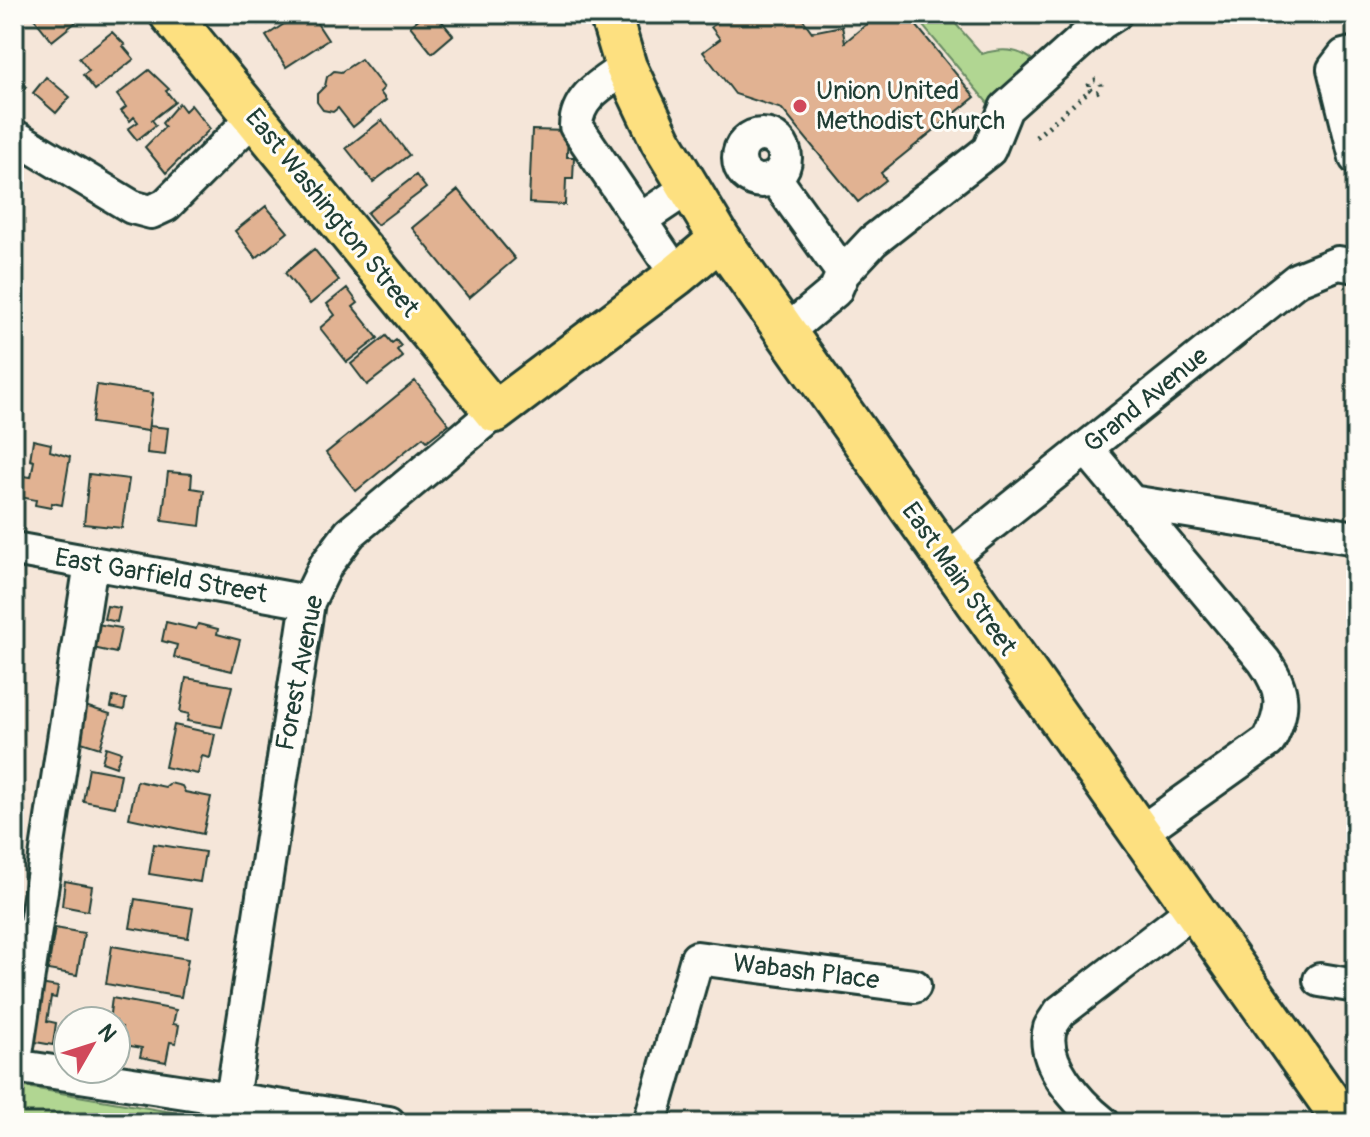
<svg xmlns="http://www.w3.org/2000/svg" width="1370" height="1137" font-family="Pangolin,sans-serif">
  <rect width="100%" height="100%" fill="#f5e6d9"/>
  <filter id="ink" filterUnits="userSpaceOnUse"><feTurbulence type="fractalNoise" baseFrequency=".0125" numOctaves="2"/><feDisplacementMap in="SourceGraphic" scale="16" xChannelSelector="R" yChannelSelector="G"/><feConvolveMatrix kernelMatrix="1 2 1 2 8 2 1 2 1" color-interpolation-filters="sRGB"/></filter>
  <g filter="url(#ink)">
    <path fill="#b1d692" stroke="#688a63" stroke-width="2" d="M913 14H947L982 54C1004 47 1024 49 1040 67L991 107Z
      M14 1085 235 1123H14Z"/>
    <path fill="#e1b292" stroke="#1f3d34" stroke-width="2" d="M36 14H86L52 41 33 17Z
      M249 14H268L258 24Z
      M299 14H311L328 40 286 67 266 36Z
      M419 14H436L453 35 432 53 410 26 421 17Z
      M723 14H799L812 32 842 26 845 42 879 14H907L975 97 881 173 886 180 858 202 782 109 735 94 703 52 720 39 711 27 725 17Z
      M112 32 125 45 123 46 134 59 95 90 83 75 89 71 79 58Z
      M361 59 384 88 380 92 386 100 353 127 338 108 333 112 323 110 317 102V94L325 86 327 77 334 71 341 72Z
      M149 70 169 89 166 91 175 102 152 120 156 125 137 140 128 129 138 122 134 117 130 121 121 111 126 107 117 95Z
      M46 77 70 97 56 113 33 93Z
      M14 78 26 87 14 102Z
      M179 103 185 111 191 105 210 129 166 173 145 147 165 127 162 123Z
      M382 120 409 155 373 182 346 148Z
      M532 130 568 131 567 157H574L573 179H566L565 205 529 203Z
      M416 175 426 188 377 225 367 213Z
      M458 190 515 259 469 298 412 228Z
      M266 206 288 232 256 258 235 231Z
      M314 249 339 280 310 304 285 273Z
      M347 288 358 303 353 307 378 338 347 362 320 328 335 315 327 304Z
      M386 336 392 343 396 340 401 346 397 350 403 357 367 385 351 364Z
      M415 381 449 424 427 441 423 437 356 491 326 453Z
      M97 385 153 393 148 431 92 423Z
      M149 426 168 428 165 455 147 453Z
      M14 430 20 431 14 465Z
      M33 440 51 444 50 451 70 457 62 505 52 503 51 508 35 505 36 500 20 497 24 476 31 477 34 461 30 460Z
      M168 472 192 474 191 488 204 490 200 526 162 521Z
      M89 474 129 479 122 528 84 524Z
      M107 606 120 608 117 622 104 619Z
      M166 622 196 629 198 624 218 629 217 634 240 640 232 671 174 657 177 645 162 641Z
      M97 624 121 628 116 653 93 648Z
      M186 678 232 686 222 727 187 721 189 714 180 712Z
      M113 697 126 699 124 710 111 707Z
      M85 706 110 714 100 748 75 740Z
      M174 725 215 734 210 758 202 756 198 774 165 767Z
      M106 747 121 752 116 767 102 762Z
      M89 768 121 774 115 807 83 801Z
      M137 781 165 787 170 783 182 786 185 792 211 797 203 834 129 818Z
      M154 844 205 852 200 882 149 874Z
      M65 881 92 886 88 911 62 906Z
      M135 899 193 908 188 938 130 928Z
      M55 928 84 933 77 975 48 970Z
      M112 946 188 959 181 997 106 984Z
      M34 983 58 987 56 998 51 997 47 1021 56 1023 53 1045 24 1040Z
      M112 998 176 1010 173 1024 179 1025 176 1043 170 1042 166 1062 140 1057 142 1048 119 1044 122 1027 116 1026V1021H109Z"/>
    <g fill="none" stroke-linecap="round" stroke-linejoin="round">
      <g stroke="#1f3d34" stroke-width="38">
        <path id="minor" d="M1356 53 1344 56 1334 69 1356 158
          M626 67C604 83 577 96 576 126L677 275
          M739 158a23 23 0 1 1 46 0a23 23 0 1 1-46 0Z
          M14 136 132 207 151 212 166 205 254 117
          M775 178 843 273 835 291 786 332
          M640 220 689 187
          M843 273 873 241 989 150 1006 108 1101 23 1115 14
          M1086 448 1264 661C1285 690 1285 710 1269 741L1140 833
          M1131 502 1356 538
          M14 549 308 602
          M946 560 1298 279 1338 263 1356 266
          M1320 980 1356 986
          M14 1066 389 1123
          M14 1067 91 563
          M232 1099 308 602 326 565 350 533 495 412
          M650 1123 697 958 914 986
          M1103 1123C1079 1104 1040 1062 1050 1028 1052 1023 1057 1017 1060 1012L1194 909"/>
      </g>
      <g stroke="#1f3d34" stroke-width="46">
        <path id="major" d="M170 14 495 412 677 275 720 239
          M610 14 626 67 661 141 720 239 1345 1123"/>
      </g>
      <path stroke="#1f3d34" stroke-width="5" stroke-dasharray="2 6" stroke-linecap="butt" d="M1089 86a6 6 0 1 1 12 0a6 6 0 1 1-12 0Z
        M1036 137 1090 90"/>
      <use href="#minor" stroke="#fdfcf7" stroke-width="32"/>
      <use href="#major" stroke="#fde080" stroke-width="40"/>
    </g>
  </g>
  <circle fill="#d1495b" stroke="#fdfcf7" stroke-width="3" cx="800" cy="106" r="8"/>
  <g text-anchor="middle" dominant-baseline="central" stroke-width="6" stroke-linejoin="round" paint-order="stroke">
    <g font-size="26" fill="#1f3d34" stroke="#fdfcf7" text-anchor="start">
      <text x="816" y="91">Union United<tspan x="816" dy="30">Methodist Church</tspan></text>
    </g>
    <g font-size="26" fill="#1f3d34" stroke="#fdfcf7">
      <text transform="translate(332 213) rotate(51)">East Washington Street</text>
      <text transform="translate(1146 400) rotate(-39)">Grand Avenue</text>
      <text transform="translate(161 576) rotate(10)">East Garfield Street</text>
      <text transform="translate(959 579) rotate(55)">East Main Street</text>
      <text transform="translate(300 673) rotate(-79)">Forest Avenue</text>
      <text transform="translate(806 972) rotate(7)">Wabash Place</text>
    </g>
  </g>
  <rect width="1370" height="1137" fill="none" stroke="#fdfcf7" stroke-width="48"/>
  <rect x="24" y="24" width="1322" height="1089" fill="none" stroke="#1f3d34" stroke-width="3" filter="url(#ink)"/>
  <g transform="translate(92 1045) rotate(51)"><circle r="38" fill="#fdfcf7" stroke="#a4b0a9" stroke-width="2"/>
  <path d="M0-6L14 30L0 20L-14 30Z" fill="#d1495b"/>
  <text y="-12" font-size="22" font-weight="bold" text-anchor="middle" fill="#1f3d34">N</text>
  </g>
</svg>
